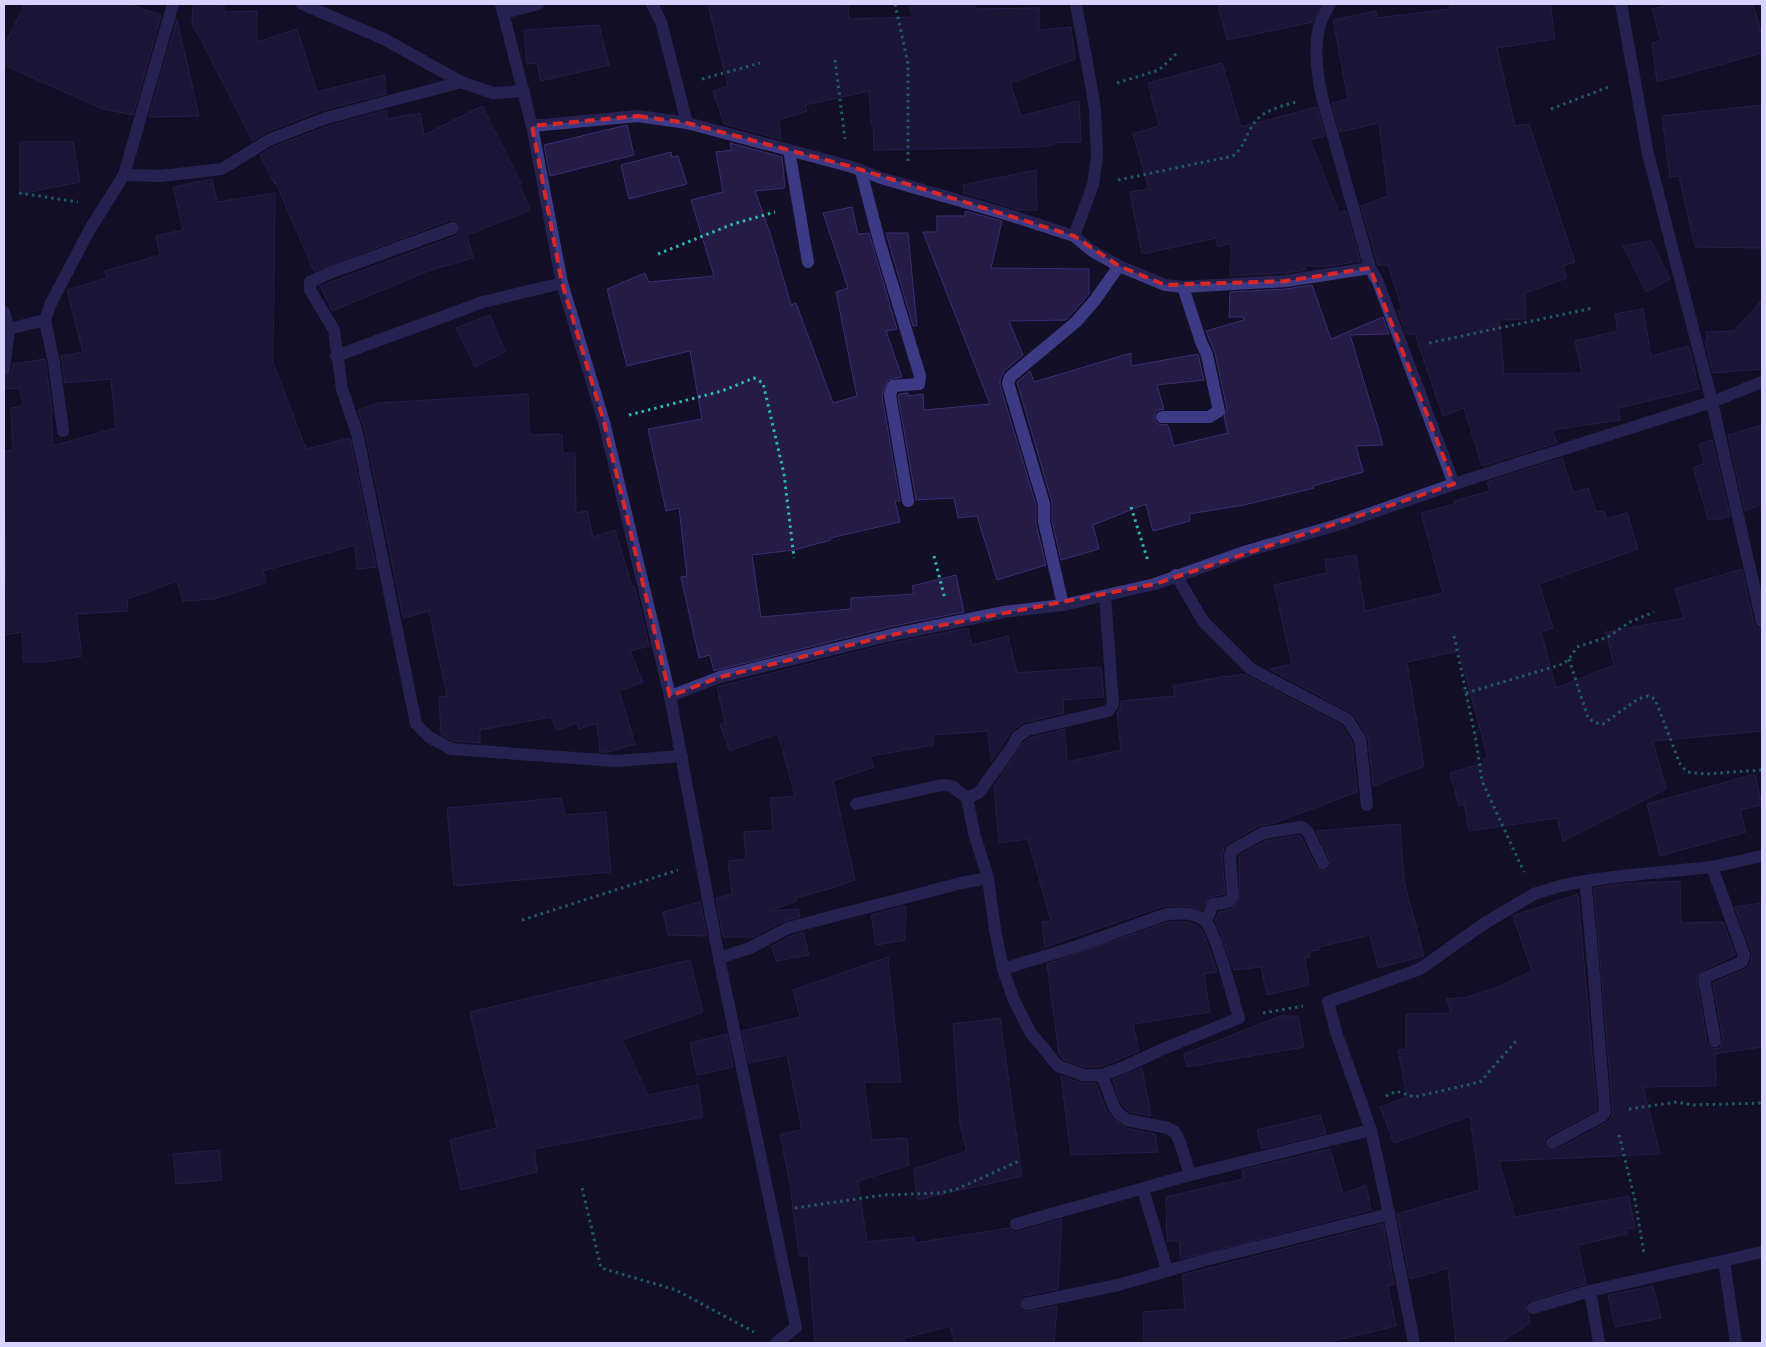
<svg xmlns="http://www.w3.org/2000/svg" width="1766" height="1347" font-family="Figtree,sans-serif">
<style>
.building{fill:#241b47;stroke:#3b2d73}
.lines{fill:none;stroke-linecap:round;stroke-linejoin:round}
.path{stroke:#2fb8b0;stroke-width:3;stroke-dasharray:2.5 4;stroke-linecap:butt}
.minor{stroke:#3d3a85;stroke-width:12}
.marked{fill:none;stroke:#d62828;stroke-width:4;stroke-dasharray:10 6;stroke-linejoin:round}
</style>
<rect width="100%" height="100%" fill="#130f26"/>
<g class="building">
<polygon points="25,4 127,4 161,15 133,115 103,109 4,65 4,46"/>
<polygon points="193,4 224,4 224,12 257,11 257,42 297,29 317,92 385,75 386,94 323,110 266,132 253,141 192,23"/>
<polygon points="708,4 848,4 849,19 913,17 908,4 974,4 976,9 1039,8 1039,30 1071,27 1075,59 1010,83 1021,116 1079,101 1081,142 1054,143 1054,145 1036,147 874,150 873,124 871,124 869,91 805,105 807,111 779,120 781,139 724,124 713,91 728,86"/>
<polygon points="1218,4 1321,4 1313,22 1227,40"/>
<polygon points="1450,4 1550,4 1555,39 1497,48 1515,126 1529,124 1575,262 1563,266 1567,278 1525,293 1526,319 1499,320 1504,374 1582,373 1575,341 1618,331 1615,314 1643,309 1651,356 1689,346 1699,389 1618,408 1620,420 1552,430 1557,443 1482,466 1464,408 1443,416 1415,334 1406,334 1398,311 1402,309 1388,265 1378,265 1361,206 1388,196 1379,123 1340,132 1332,103 1348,99 1333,20 1376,11 1377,18 1450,9"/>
<polygon points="1673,4 1753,4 1762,35 1762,53 1657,82 1652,43 1661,41 1652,9"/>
<polygon points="177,20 199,116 149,117"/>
<polygon points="599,25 609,65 541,81 537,63 527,64 524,30"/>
<polygon points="1222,63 1241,127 1317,107 1325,136 1310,140 1339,213 1346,211 1360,261 1331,266 1305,266 1306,270 1285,273 1230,276 1231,243 1218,247 1216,238 1142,254 1130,192 1149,189 1133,134 1159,126 1148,83"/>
<polygon points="1762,105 1762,248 1695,247 1679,176 1670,177 1662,116"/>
<polygon points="482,106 521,183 519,183 530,210 467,235 473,258 428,271 332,311 320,286 456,236 461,230 460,225 455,220 450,220 314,271 275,181 275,184 260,155 273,147 329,126 387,110 387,119 420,113 424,135"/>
<polygon points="627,125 634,155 550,176 544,145"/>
<polygon points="20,142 73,142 80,182 20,194"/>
<polygon points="730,143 782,157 785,188 755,191 770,233 791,305 796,303 833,403 857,396 836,292 848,288 823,213 852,207 858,234 869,233 897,329 886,331 902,377 888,380 882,396 900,501 895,501 900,522 830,538 831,540 794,550 752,555 761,617 851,609 851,598 914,594 912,586 956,575 964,612 889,627 714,671 710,655 699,658 681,577 687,576 679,508 666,511 648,429 702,419 690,351 627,366 607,289 645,273 649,282 714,276 691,200 723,192 716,152 732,150"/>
<polygon points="671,152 672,157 678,156 687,184 629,199 621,165"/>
<polygon points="1036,170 1037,210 1020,210 964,193 963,185"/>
<polygon points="212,179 217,202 275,193 273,363 306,449 350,438 376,567 357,569 355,545 263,571 267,582 214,599 183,601 177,581 127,599 128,611 76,614 82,656 45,662 23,662 22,632 4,635 4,596 6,596 4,451 13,450 11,408 23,406 20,388 4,389 4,377 11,373 13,364 45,359 51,403 53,446 116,428 111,379 65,383 61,356 83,352 67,290 107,278 105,271 160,255 156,236 183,230 173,187"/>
<polygon points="965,211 1002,221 991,268 1089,269 1089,294 1066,320 1009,321 1023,355 1004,371 1000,380 1000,385 1036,505 1036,524 1046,565 997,580 977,516 958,518 954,498 916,500 898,396 899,394 908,393 908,396 923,394 924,410 990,404 923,232 937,232 937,216 965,216"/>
<polygon points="886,233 908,233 917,326 913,326"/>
<polygon points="1651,241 1670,279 1646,292 1623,246"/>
<polygon points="1312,285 1331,339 1383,317 1389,334 1350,335 1383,445 1356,446 1363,472 1313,486 1314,488 1244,505 1189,514 1190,521 1153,531 1146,504 1093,525 1099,549 1061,560 1052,521 1052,502 1017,382 1030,371 1034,382 1131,353 1131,366 1198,354 1204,380 1157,385 1164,409 1158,410 1155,413 1155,421 1158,424 1168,425 1174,446 1228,433 1224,417 1227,409 1215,353 1206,331 1244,320 1243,317 1229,317 1230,292 1286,289"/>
<polygon points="1762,300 1762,369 1713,373 1705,342 1707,342 1706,332 1734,331"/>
<polygon points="490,315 505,352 475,367 456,328"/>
<polygon points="528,394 530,435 562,434 563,453 575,453 576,513 587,511 593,537 615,530 632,586 634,586 640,607 649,646 630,651 643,682 619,691 635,744 608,752 600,752 597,723 579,729 577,723 557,730 551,717 480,730 480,743 453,741 441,734 439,697 447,696 429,611 403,618 403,617 365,431 358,410 379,403"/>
<polygon points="1762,425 1762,504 1745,511 1728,435"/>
<polygon points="1712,440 1730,516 1720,519 1708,519 1693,467 1704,464 1699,444"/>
<polygon points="1562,458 1573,493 1588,488 1596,512 1604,511 1606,519 1627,513 1638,549 1539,584 1553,628 1541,632 1556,688 1614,665 1606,632 1684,618 1675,589 1742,569 1754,624 1756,628 1762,630 1762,731 1653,741 1666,789 1563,841 1557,818 1469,831 1464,804 1459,806 1450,773 1484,763 1483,759 1488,758 1459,651 1407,662 1424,766 1373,786 1368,738 1354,714 1269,669 1292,664 1274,585 1327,573 1325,560 1356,555 1365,611 1443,593 1421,513 1454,504 1454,501 1490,491 1487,482"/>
<polygon points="968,628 972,645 1008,636 1017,673 1101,667 1104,697 1063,700 1064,713 1022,723 1010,733 991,762 988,731 933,735 934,745 870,756 874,767 833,781 855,880 829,889 795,898 796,901 769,911 798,909 800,917 784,921 753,937 723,937 716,898 732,894 728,861 746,859 744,832 773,830 770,798 795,796 778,733 730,751 720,725 725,723 717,687 893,643"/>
<polygon points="1244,674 1341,725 1352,742 1357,792 1274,823 1259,826 1228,843 1224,847 1222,857 1225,894 1209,897 1202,910 1187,906 1164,906 1045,947 1042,922 1051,921 1028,839 999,843 994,786 1024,742 1030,738 1065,729 1067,762 1121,750 1117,712 1120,708 1121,701 1175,696 1173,686 1226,676 1226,677"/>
<polygon points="1755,774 1762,805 1740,810 1746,832 1660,856 1647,804"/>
<polygon points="561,798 565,815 606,812 611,872 454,886 447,808"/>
<polygon points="1400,824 1404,881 1424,956 1378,968 1370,935 1319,947 1319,950 1310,951 1310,957 1305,958 1309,985 1267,995 1261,967 1234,970 1221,934 1215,921 1219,912 1232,909 1240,899 1239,855 1266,841 1300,835 1316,867 1322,871 1326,870 1330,867 1330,860 1316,831"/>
<polygon points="1680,881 1681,923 1723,922 1735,955 1701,971 1696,976 1707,1042 1713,1049 1720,1048 1723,1040 1713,983 1746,969 1750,965 1752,957 1752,952 1735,907 1762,903 1762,1047 1715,1054 1716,1086 1643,1087 1660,1154 1499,1161 1515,1217 1629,1196 1635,1228 1626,1229 1627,1234 1578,1245 1586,1284 1527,1302 1525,1310 1529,1315 1530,1323 1499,1343 1456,1343 1448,1268 1410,1279 1397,1214 1480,1190 1470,1116 1394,1143 1380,1107 1407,1097 1398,1050 1406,1049 1406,1014 1451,1013 1447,999 1467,997 1496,988 1532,971 1513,916 1578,894 1597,1110 1545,1138 1544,1142 1545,1147 1551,1151 1556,1150 1606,1123 1612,1117 1613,1112 1594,888 1619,884"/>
<polygon points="700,902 707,936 668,935 663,912"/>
<polygon points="906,906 905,940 876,945 871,915"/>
<polygon points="1169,922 1185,922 1196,925 1202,930 1206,940 1217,972 1204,974 1210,1012 1133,1024 1139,1051 1101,1067 1084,1067 1063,1059 1059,1054 1047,964"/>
<polygon points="803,932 809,955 776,961 772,946 791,936"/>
<polygon points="888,957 901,1082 864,1082 872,1140 907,1138 909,1165 858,1181 867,1242 914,1237 915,1243 1009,1228 1014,1232 1018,1232 1062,1219 1058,1289 1024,1296 1018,1302 1020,1309 1024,1312 1057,1306 1054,1343 955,1343 950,1326 904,1338 904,1343 815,1343 808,1256 799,1256 790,1184 780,1134 802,1130 787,1055 749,1063 742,1031 800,1017 793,990"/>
<polygon points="690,960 703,1012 622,1040 648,1095 698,1085 703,1117 534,1149 537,1172 461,1190 450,1140 497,1128 470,1012"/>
<polygon points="1280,1016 1298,1016 1304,1047 1187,1067 1184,1054"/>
<polygon points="1000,1018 1022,1176 917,1200 914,1169 967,1151 960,1125 953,1024"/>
<polygon points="727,1034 733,1067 697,1075 690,1043"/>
<polygon points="1142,1068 1151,1116 1130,1112 1125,1108 1121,1103 1113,1080"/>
<polygon points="1061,1076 1081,1083 1096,1083 1106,1110 1113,1119 1125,1128 1155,1134 1158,1152 1071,1155"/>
<polygon points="1320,1115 1326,1133 1262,1149 1257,1130"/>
<polygon points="1330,1149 1343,1194 1366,1185 1371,1210 1181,1259 1179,1241 1167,1241 1166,1197 1243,1179 1242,1170"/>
<polygon points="219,1150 222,1180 176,1184 173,1154"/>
<polygon points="1383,1224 1394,1284 1388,1286 1396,1326 1333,1341 1284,1341 1283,1343 1144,1343 1143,1312 1185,1309 1182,1275"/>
<polygon points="1653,1286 1661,1318 1615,1327 1608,1295"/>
</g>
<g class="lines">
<g class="path">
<polyline points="895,4 908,64 908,161"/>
<polyline points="835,60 845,139"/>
<polyline points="702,79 760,63"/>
<polyline points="1117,83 1159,70 1179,51"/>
<polyline points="1551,109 1611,86"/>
<path d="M1118,180L1233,156C1244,146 1243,142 1250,130C1259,110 1280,107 1299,101"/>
<polyline points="19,193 78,202"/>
<polyline points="658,254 733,224 775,212"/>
<polyline points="1429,343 1593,308"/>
<polyline points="629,415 722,391 754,378 763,383 784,474 794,558"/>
<polyline points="1131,507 1148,561"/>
<polyline points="934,556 945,599"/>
<polyline points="1454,636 1476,740 1482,781 1524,872"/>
<polyline points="1569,659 1588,718 1595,723 1603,724 1638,699 1648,696 1655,699 1680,764 1687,772 1706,774 1762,770"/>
<polyline points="1466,693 1563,664 1569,659 1577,647 1608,637 1630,622 1654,612"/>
<polyline points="522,920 678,870"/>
<polyline points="1263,1013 1303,1006"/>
<polyline points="1386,1096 1396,1091 1414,1097 1480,1082 1516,1041"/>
<polyline points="1629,1109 1677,1102 1692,1105 1762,1103"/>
<polyline points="1619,1135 1635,1200 1644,1253"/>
<polyline points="582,1188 601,1268 676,1290 754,1332"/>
<polyline points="795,1208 884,1195 940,1193 957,1189 1021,1160"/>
</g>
<g class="minor">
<polyline points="302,4 384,39 461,82 493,93 524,91"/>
<polyline points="501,4 532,126 562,283 604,422 670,696 719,958 796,1327 776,1343"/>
<polyline points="652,4 661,22 687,123"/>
<path d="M1330,4C1327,9 1323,15 1321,22C1313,44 1317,70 1321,93L1370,268L1378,282L1454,484"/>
<polyline points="1621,4 1648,154 1712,402 1762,622"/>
<polyline points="503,13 538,4"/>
<polyline points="532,126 638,116 687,123 849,166 881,178 1009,215 1074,236 1092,251 1119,266 1165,285 1183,287 1286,281 1370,268"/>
<polyline points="789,150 808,262"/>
<polyline points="861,171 880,244 920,376 919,384 893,386 890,395 908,501"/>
<polyline points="124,175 160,176 222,169 269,140 326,118 461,82"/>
<polyline points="453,228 329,273 310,282 310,290 334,330 342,389 357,433 416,724 429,737 451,749 616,761 682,756"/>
<polyline points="1074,236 1093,185 1097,157 1095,110 1092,90 1076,4"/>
<polyline points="4,312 9,329"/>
<polyline points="45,320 54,363 63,431"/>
<polyline points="336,356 483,302 562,283"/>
<polyline points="4,369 9,329 45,320 51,303 90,229 124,175 173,4"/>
<polyline points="1162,417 1209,417 1219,411 1207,355 1201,342 1183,287"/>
<polyline points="1176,575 1203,621 1251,669 1347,719 1360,739 1367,805"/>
<polyline points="1063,605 1044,522 1044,504 1008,383 1010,377 1076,322 1095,300 1119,266"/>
<polyline points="670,696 720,677 891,635 1004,612 1063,605 1155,584 1244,552 1337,525 1454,484 1712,402 1762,382"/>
<polyline points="856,804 942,785 952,786 967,798"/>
<polyline points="1712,867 1744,955 1742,962 1704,978 1715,1041"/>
<polyline points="988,878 974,833 967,798 978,793 981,790 1014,744 1017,737 1027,730 1108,711 1113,704 1105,596"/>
<path d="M1206,921L1213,904C1221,903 1230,904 1233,896L1230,857L1232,850L1263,833L1301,827L1305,829L1308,832L1323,863"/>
<path d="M719,958L750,948L788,928L961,883L988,878L995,930L1003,969L1013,998L1030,1032L1058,1066L1083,1075H1102L1122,1068L1163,1049L1239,1018C1233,1000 1216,929 1204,920C1193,912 1180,913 1167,914L1078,946L1003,969"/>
<polyline points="1102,1075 1114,1107 1119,1114 1127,1120 1168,1128 1175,1132 1180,1142 1190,1175"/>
<path d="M1552,1143L1602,1116L1605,1112C1598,1035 1594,958 1585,881"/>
<polyline points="1143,1189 1167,1270"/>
<polyline points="1016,1224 1190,1175 1371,1130"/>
<polyline points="1724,1261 1736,1343"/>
<polyline points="1590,1291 1599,1343"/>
<polyline points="1026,1304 1118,1285 1205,1260 1389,1214"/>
<polyline points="1533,1308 1590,1291 1762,1252"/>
<polyline points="1414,1343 1389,1214 1371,1130 1337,1035 1328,1002 1420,969 1485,923 1534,894 1560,886 1585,881 1621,876 1712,867 1762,856"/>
</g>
</g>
<path d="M0 0H1766V1347H0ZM638,116L687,123L849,166L1074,236L1119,266L1165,285L1286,281L1370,268L1454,484L1155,584L891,635L720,677L670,696L604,422L562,283L532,126Z" fill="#130f26" fill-opacity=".55" fill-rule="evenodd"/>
<path class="marked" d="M638,116L687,123L849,166L1074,236L1119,266L1165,285L1286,281L1370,268L1454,484L1155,584L891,635L720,677L670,696L604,422L562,283L532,126Z"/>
<rect width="1766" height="1347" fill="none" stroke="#d9d4ff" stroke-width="10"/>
</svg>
